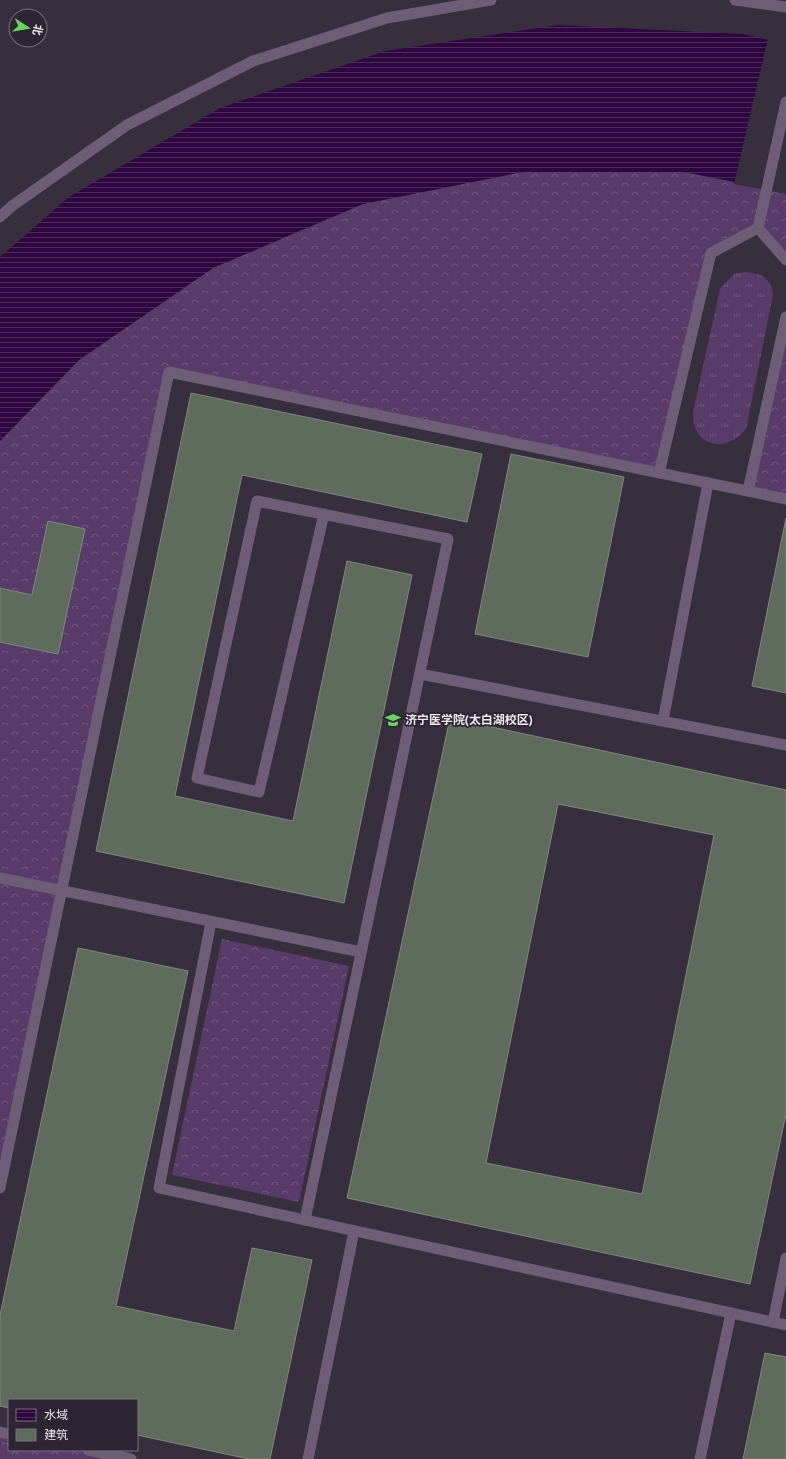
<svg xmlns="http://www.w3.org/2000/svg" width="786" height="1459" font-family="'Varela Round','Noto Sans SC',sans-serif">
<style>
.grass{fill:url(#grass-tufts)}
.forest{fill:url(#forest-crowns)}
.water{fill:url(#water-rules)}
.pier{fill:#372f3d}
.building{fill:#5f6b5d;stroke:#7d8a7c;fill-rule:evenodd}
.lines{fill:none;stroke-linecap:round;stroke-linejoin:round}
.service{stroke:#6d5d77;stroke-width:11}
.labels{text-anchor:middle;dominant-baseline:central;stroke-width:3.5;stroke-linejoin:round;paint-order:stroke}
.poi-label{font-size:12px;font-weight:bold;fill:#ece7f0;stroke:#2d2532;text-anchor:start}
</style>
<defs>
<pattern id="grass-tufts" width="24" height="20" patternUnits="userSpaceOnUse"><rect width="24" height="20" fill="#593b69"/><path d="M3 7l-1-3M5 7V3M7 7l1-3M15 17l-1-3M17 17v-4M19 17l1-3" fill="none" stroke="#71577f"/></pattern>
<pattern id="forest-crowns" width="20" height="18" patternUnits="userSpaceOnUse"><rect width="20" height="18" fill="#593b69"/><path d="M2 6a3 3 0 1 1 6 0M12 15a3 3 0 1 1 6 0" fill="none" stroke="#71577f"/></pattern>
<pattern id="water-rules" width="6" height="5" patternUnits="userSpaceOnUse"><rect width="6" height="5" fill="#2e0740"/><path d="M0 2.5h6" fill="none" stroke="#4c2b5c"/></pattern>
</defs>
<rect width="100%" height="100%" fill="#372f3d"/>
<path class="grass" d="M744,272C762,274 770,276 773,295L746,429C726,454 691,447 693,412L720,289L734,274Z"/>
<g class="forest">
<polygon points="522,172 684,172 786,192 786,260 758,228 711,253 659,473 169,372 0,1188 0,441 79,360 213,268 363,204"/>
<polygon points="786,317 786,499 748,491"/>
<polygon points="222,939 349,966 299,1202 172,1175"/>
<polygon points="0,1432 9,1434 9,1450 88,1450 131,1459 0,1459"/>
</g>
<polygon class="water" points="558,25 743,34 786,44 786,192 684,172 522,172 363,204 213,268 79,360 0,441 0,257 69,197 220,108 385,51"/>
<polygon class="pier" points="768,38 786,42 786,194 734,184"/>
<g class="building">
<polygon points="191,393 482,454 467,522 242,475 175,796 293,821 347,561 412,575 344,903 96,851"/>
<polygon points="511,454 624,477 588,657 475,634"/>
<polygon points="786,518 786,693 752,686"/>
<polygon points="48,521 85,529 58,654 0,642 0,588 32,595"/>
<path d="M450,718L786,790V1114L750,1284L347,1198ZM558,804L714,835L642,1194L486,1163Z"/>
<polygon points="78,948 188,971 116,1306 234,1331 252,1248 312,1260 270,1459 249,1459 137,1435 137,1400 9,1400 9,1408 0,1406 0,1315"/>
<polygon points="765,1353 786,1357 786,1459 743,1459"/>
</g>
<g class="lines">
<g class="service">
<polyline points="735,0 786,7"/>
<polyline points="0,217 12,206 127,125 253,61 387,18 491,0"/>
<polyline points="758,228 786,260"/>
<polyline points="659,473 711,253 758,228 786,102"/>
<polyline points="748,491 786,317"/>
<polyline points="420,674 786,745"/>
<polyline points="663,721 708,483"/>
<polyline points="0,878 361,952"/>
<polyline points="211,922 159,1188 786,1325"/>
<polyline points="0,1188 169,372 786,499"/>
<polyline points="305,1220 448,539 257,501 197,778 259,792 324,514"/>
<polyline points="773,1322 786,1258"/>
<polyline points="0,1432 9,1434"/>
<polyline points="88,1450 131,1459"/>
<polyline points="308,1459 354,1231"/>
<polyline points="700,1459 731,1313"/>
</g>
</g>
<defs>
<symbol id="university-bare" viewBox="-9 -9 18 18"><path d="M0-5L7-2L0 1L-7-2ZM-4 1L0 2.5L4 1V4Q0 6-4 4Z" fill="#6ad363" stroke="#2d2532" stroke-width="2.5" paint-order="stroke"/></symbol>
</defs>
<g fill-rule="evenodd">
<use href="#university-bare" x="382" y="709" width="22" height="22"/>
</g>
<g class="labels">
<g class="poi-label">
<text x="405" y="720">济宁医学院(太白湖校区)</text>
</g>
</g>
<rect x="8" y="1399" width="130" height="52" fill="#2d2532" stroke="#79737e"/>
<rect x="16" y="1409" width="20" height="12" fill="url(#water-rules)" stroke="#79737e"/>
<text x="44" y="1419" font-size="12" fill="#ece7f0">水域</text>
<rect x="16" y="1429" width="20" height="12" fill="#5f6b5d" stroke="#79737e"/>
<text x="44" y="1439" font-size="12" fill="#ece7f0">建筑</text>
<g transform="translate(28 28) rotate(102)"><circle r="19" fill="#2d2532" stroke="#79737e"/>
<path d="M0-3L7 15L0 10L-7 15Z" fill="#6ad363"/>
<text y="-6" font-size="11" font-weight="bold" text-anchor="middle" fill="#ece7f0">北</text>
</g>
</svg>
